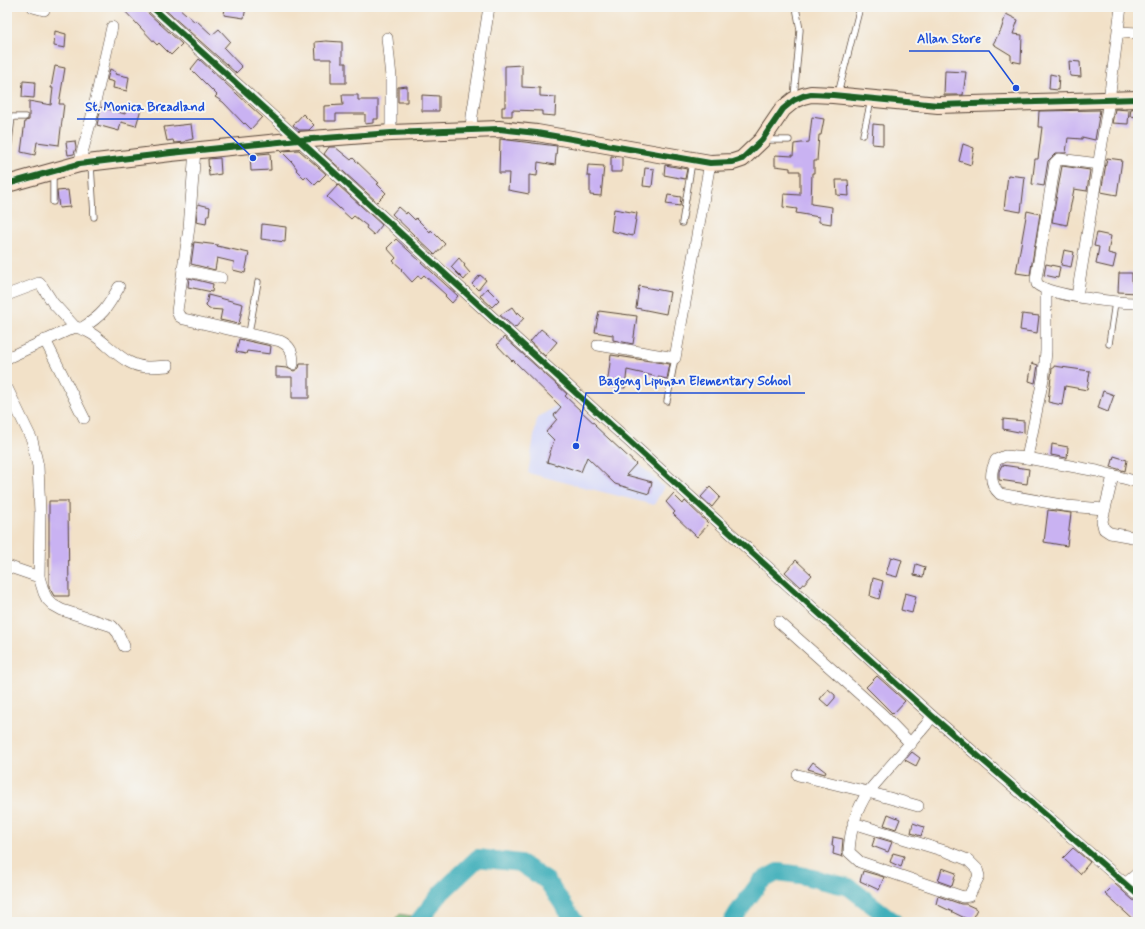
<svg xmlns="http://www.w3.org/2000/svg" width="1145" height="929" font-family="Mynerve,sans-serif">
<style>
.built{fill:#d5d8f9}
.forest{fill:url(#forest-firs);stroke:#58704c}
.lines{fill:none;stroke-linecap:round;stroke-linejoin:round}
.river{stroke:#3fafba;stroke-width:18}
.building{fill:#c9b2f2}
.lane-casing{stroke:#564538;stroke-width:7}
.street-casing{stroke:#564538;stroke-width:12}
.secondary-casing{stroke:#564538;stroke-width:18}
.lane{stroke:#fff;stroke-width:5.5}
.street{stroke:#fff;stroke-width:11}
.secondary{stroke:#fbe5cf;stroke-width:16}
.cycleway-casing{stroke:#f6f6f2;stroke-width:8}
.cycleway{stroke:#1b5e20;stroke-width:6}
.leader{fill:none;stroke:#1d4ed8;stroke-width:1.5}
.callout-dot{fill:#1d4ed8;stroke:#f6f6f2;stroke-width:1.5}
.callout-label{font-size:13px;text-anchor:middle;font-weight:bold;fill:#1d4ed8;stroke:#f6f6f2;stroke-width:4;stroke-linejoin:round;paint-order:stroke}
</style>
<defs>
<pattern id="forest-firs" width="22" height="20" patternUnits="userSpaceOnUse"><rect width="22" height="20" fill="#74b77a"/><path d="M5 1l3.5 6h-7zM16 11l3.5 6h-7z" fill="#609563"/></pattern>
</defs>
<rect width="100%" height="100%" fill="#f6f6f2"/>
<filter id="ink" filterUnits="userSpaceOnUse"><feTurbulence type="fractalNoise" baseFrequency=".025" numOctaves="2"/><feDisplacementMap in="SourceGraphic" scale="8" xChannelSelector="R" yChannelSelector="G"/><feConvolveMatrix kernelMatrix="1 2 1 2 8 2 1 2 1" color-interpolation-filters="sRGB"/></filter>
<filter id="wash" filterUnits="userSpaceOnUse"><feTurbulence type="fractalNoise" baseFrequency=".012" numOctaves="4" result="noise"/><feDisplacementMap in="SourceGraphic" scale="16" xChannelSelector="R" yChannelSelector="G"/><feGaussianBlur stdDeviation="0.9" result="paint"/><feColorMatrix in="noise" values="0 0 0 0 0 0 0 0 0 0 0 0 0 0 0 0 0 1.4 0 .05"/><feComposite in="paint" operator="in"/></filter>
<g filter="url(#wash)">
<rect width="100%" height="100%" fill="#f2e1c8"/>
<polygon class="built" points="568,398 664,487 654,505 528,473 537,418"/>
<polygon class="forest" points="399,914 448,922 393,922"/>
<g class="lines">
<g class="river">
<polyline points="418,922 442,892 478,858 520,863 547,881 575,922"/>
<polyline points="732,922 738,912 761,881 778,872 800,875 849,887 894,922"/>
</g>
</g>
<g id="blocks">
<g class="building">
<polygon points="121,7 145,7 147,12 182,44 171,55 159,43 157,45"/>
<polygon points="162,7 178,7 195,22 196,20 212,35 219,29 230,41 224,48 242,67 236,73"/>
<polygon points="225,7 246,7 244,18 224,15"/>
<polygon points="1006,14 1018,20 1013,34 1022,35 1021,63 1011,61 1011,55 993,44 1001,30"/>
<polygon points="55,31 66,34 65,48 54,46"/>
<polygon points="326,41 342,42 342,63 346,63 346,83 331,83 331,59 316,59 315,42"/>
<polygon points="199,59 262,117 251,129 245,123 244,124 223,102 215,97 217,95 191,69"/>
<polygon points="1069,61 1080,62 1081,77 1070,76"/>
<polygon points="522,65 522,87 540,88 540,96 556,97 555,116 542,115 542,111 512,110 512,116 502,116 502,107 505,107 505,66"/>
<polygon points="55,66 65,68 59,104 64,104 59,145 37,142 35,155 21,152 25,121 29,120 29,101 51,105 53,88 51,88"/>
<polygon points="110,69 116,72 115,74 129,77 127,91 113,88 114,82 107,80"/>
<polygon points="945,71 966,72 963,95 944,95"/>
<polygon points="1050,74 1059,76 1058,90 1049,89"/>
<polygon points="23,81 35,82 34,98 22,97"/>
<polygon points="407,86 407,102 398,102 398,87"/>
<polygon points="342,95 358,95 358,100 378,100 378,119 373,119 373,123 365,124 365,114 336,114 336,121 324,121 324,106 343,105"/>
<polygon points="422,95 439,96 439,111 422,111"/>
<polygon points="127,106 141,109 136,126 121,122 119,131 97,125 101,107 125,114"/>
<polygon points="1138,108 1138,117 1130,116 1131,109"/>
<polygon points="1115,109 1129,110 1128,124 1112,123"/>
<polygon points="1100,110 1095,140 1082,137 1082,139 1068,138 1066,153 1056,153 1048,161 1044,186 1032,184 1035,159 1038,159 1042,127 1038,127 1039,111"/>
<polygon points="303,114 314,125 309,130 299,130 293,125"/>
<polygon points="812,117 824,119 821,135 819,135 817,161 814,161 814,173 812,173 811,204 832,207 831,224 819,222 819,217 796,213 797,209 783,207 784,194 800,195 800,171 790,171 790,168 775,166 775,155 793,156 794,144 809,142"/>
<polygon points="191,124 193,139 185,141 185,142 174,143 173,140 167,141 164,127"/>
<polygon points="873,124 883,125 883,145 872,144"/>
<polygon points="500,139 557,146 555,165 538,162 537,176 529,175 529,194 508,190 509,173 499,173"/>
<polygon points="75,141 76,148 74,154 68,155 66,142"/>
<polygon points="963,144 974,148 971,165 959,161"/>
<polygon points="329,147 335,147 351,160 353,158 379,183 377,184 386,193 377,202 324,154"/>
<polygon points="299,150 326,174 315,185 306,176 304,178 296,170 297,169 292,162 281,151"/>
<polygon points="270,153 271,170 251,171 250,155"/>
<polygon points="611,156 622,157 622,172 611,172"/>
<polygon points="220,158 221,174 209,176 208,159"/>
<polygon points="1107,158 1122,160 1117,195 1101,192"/>
<polygon points="588,165 604,166 601,196 590,195 590,176 587,176"/>
<polygon points="665,165 687,169 685,179 664,175"/>
<polygon points="1062,166 1090,170 1087,191 1074,189 1067,225 1052,222"/>
<polygon points="645,168 654,169 652,187 643,186"/>
<polygon points="1008,175 1025,177 1021,212 1004,209"/>
<polygon points="836,180 848,180 849,196 837,195"/>
<polygon points="338,185 382,225 374,235 366,228 367,226 354,216 351,219 327,197"/>
<polygon points="68,190 70,207 59,208 57,191"/>
<polygon points="668,195 681,197 680,206 666,204"/>
<polygon points="198,204 210,207 209,215 207,215 206,224 196,222"/>
<polygon points="398,207 406,214 407,212 415,220 416,218 430,232 431,230 445,244 435,255 392,214"/>
<polygon points="614,209 637,213 633,236 611,231"/>
<polygon points="1027,211 1040,214 1030,275 1016,273"/>
<polygon points="262,224 286,227 285,242 261,239"/>
<polygon points="1097,233 1111,236 1108,253 1116,255 1113,268 1096,264 1099,247 1094,246"/>
<polygon points="396,239 458,296 452,303 445,296 446,295 424,275 421,278 418,276 412,282 401,270 402,269 393,261 396,258 387,248"/>
<polygon points="194,242 218,245 217,246 249,253 245,273 233,270 234,262 217,258 215,270 191,264"/>
<polygon points="1064,250 1074,252 1071,267 1061,265"/>
<polygon points="459,258 465,265 464,266 470,273 464,280 451,267"/>
<polygon points="1046,264 1060,267 1058,278 1044,275"/>
<polygon points="1119,273 1132,273 1132,283 1138,283 1138,293 1118,292"/>
<polygon points="480,275 486,280 478,290 472,284"/>
<polygon points="189,278 213,284 212,292 188,287"/>
<polygon points="639,286 670,292 666,314 636,308"/>
<polygon points="487,288 499,300 492,307 480,296"/>
<polygon points="208,295 243,304 239,324 220,320 222,310 209,309 206,306"/>
<polygon points="512,307 517,314 518,312 524,318 515,328 500,315"/>
<polygon points="599,311 637,316 633,344 613,340 613,335 595,332"/>
<polygon points="1022,314 1039,316 1037,333 1020,330"/>
<polygon points="541,329 557,342 545,356 530,342"/>
<polygon points="504,337 567,394 565,396 596,425 595,426 636,464 626,475 652,482 649,494 615,484 587,457 581,472 557,464 557,465 547,462 554,440 546,432 557,419 554,415 561,407 513,360 512,361 497,345"/>
<polygon points="239,339 271,346 270,354 247,351 246,354 236,352"/>
<polygon points="611,355 670,364 667,379 627,370 625,388 607,386"/>
<polygon points="1032,363 1038,365 1035,383 1029,381"/>
<polygon points="300,364 309,364 309,398 292,398 292,377 276,377 276,367 287,368 294,371 299,368"/>
<polygon points="1054,366 1090,371 1087,390 1065,386 1062,405 1048,402 1052,368 1054,368"/>
<polygon points="1103,391 1114,395 1108,412 1098,408"/>
<polygon points="1003,419 1024,421 1024,433 1003,429"/>
<polygon points="1052,444 1068,447 1067,458 1051,455"/>
<polygon points="1114,456 1127,460 1125,471 1111,467"/>
<polygon points="1002,465 1029,469 1027,484 999,480 999,471"/>
<polygon points="710,487 720,497 712,507 701,497"/>
<polygon points="673,494 683,504 685,501 709,524 697,537 673,514 675,512 666,502"/>
<polygon points="49,501 68,501 69,596 54,596 49,587"/>
<polygon points="1048,510 1071,513 1067,546 1044,542"/>
<polygon points="891,557 902,560 897,577 886,574"/>
<polygon points="796,560 812,575 801,587 785,572"/>
<polygon points="916,564 925,567 923,577 914,575"/>
<polygon points="873,578 883,581 879,599 870,596"/>
<polygon points="905,593 916,596 912,613 901,610"/>
<polygon points="877,676 905,701 893,714 866,687"/>
<polygon points="828,689 835,695 835,698 828,706 820,699"/>
<polygon points="912,752 920,758 916,766 905,760"/>
<polygon points="813,762 826,772 825,774 808,769"/>
<polygon points="888,814 900,819 896,829 884,825"/>
<polygon points="913,823 924,827 921,836 911,833"/>
<polygon points="833,837 843,839 842,851 843,857 833,854 834,846 832,846"/>
<polygon points="875,837 892,842 888,852 872,846"/>
<polygon points="1073,848 1090,862 1080,874 1063,858"/>
<polygon points="893,853 904,856 901,867 890,862"/>
<polygon points="942,868 956,873 952,886 938,881"/>
<polygon points="863,871 884,877 879,890 860,881"/>
<polygon points="1115,884 1133,900 1138,902 1138,922 1136,922 1105,894"/>
<polygon points="938,896 961,904 966,904 977,909 971,921 936,904"/>
</g>
</g>
</g>
<g filter="url(#ink)">
<use href="#blocks" fill-opacity="0" stroke="#564538" stroke-width="1"/>
<g class="lines">
<defs>
<g id="lane">
<polyline points="838,94 860,7"/>
<polyline points="794,98 800,30 796,7"/>
<polyline points="863,135 871,101"/>
<polyline points="765,140 789,140"/>
<polyline points="7,159 12,117 25,117"/>
<polyline points="91,164 94,217"/>
<polyline points="53,202 53,172"/>
<polyline points="682,223 692,162"/>
<polyline points="249,333 258,282"/>
<polyline points="1109,344 1115,302"/>
<polyline points="667,401 675,358"/>
</g>
<g id="street">
<polyline points="33,7 44,10 45,7"/>
<polyline points="152,7 299,140 491,316 932,716 1138,895"/>
<polyline points="1119,32 1138,33"/>
<polyline points="387,38 391,77 391,133"/>
<polyline points="471,130 472,116 489,7"/>
<path d="M195,150L189,228L177,311L179,316L184,319L280,341C291,346 293,353 293,364"/>
<polyline points="79,164 91,120 112,27"/>
<path d="M1099,164L1059,159L1055,163L1036,279L1037,284C1050,296 1119,303 1138,303"/>
<polyline points="183,270 221,278"/>
<polyline points="7,295 39,283 42,286 53,303 75,327"/>
<polyline points="1077,296 1109,100 1121,7"/>
<path d="M82,328C103,315 107,308 119,287"/>
<polyline points="45,340 84,418"/>
<polyline points="598,345 675,358 710,163"/>
<path d="M7,358L75,327C97,331 110,352 129,362C141,369 155,367 168,366"/>
<polyline points="7,388 32,440 38,466 40,513 39,577 44,593 47,599 53,605 62,610 112,626 118,633 124,646"/>
<polyline points="1027,458 1044,374 1046,351 1046,290"/>
<polyline points="1113,476 1102,521 1104,529 1110,533 1138,538"/>
<path d="M1104,509L1067,506L1000,494C989,484 990,472 996,460L1005,456L1027,458L1097,471L1138,482"/>
<polyline points="7,566 39,577"/>
<polyline points="779,622 882,714 911,744"/>
<polyline points="798,775 868,792 918,806"/>
<path d="M853,823L948,852L968,860L977,869L979,876L969,896L963,897L860,862L849,852C850,831 856,810 868,792L926,725L932,716"/>
<polyline points="1125,884 1138,873"/>
</g>
<polyline id="secondary" points="7,184 79,164 171,153 299,140 391,133 471,130 499,129 537,133 710,163 733,162 742,159 762,140 783,109 794,100 803,96 811,94 833,95 938,105 1138,99"/>
</defs>
<use href="#lane" class="lane-casing"/>
<use href="#street" class="street-casing"/>
<use href="#secondary" class="secondary-casing"/>
<use href="#lane" class="lane"/>
<use href="#street" class="street"/>
<use href="#secondary" class="secondary"/>
<defs>
<g id="cycleway">
<polyline points="152,7 299,140 491,316 932,716 1138,895"/>
<polyline points="7,184 79,164 171,153 299,140 391,133 471,130 499,129 537,133 710,163 733,162 742,159 762,140 783,109 794,100 803,96 811,94 833,95 938,105 1138,99"/>
</g>
</defs>
<use href="#cycleway" class="cycleway-casing"/>
<use href="#cycleway" class="cycleway"/>
</g>
</g>
<path class="leader" d="M1016 88L989 51H909M253 158L213 119H77M576 446L586 393H805"/>
<g class="callout-dot">
<circle cx="1016" cy="88" r="4"/>
<circle cx="253" cy="158" r="4"/>
<circle cx="576" cy="446" r="4"/>
</g>
<g class="callout-label">
<text x="949" y="43">Allan Store</text>
<text x="145" y="111">St. Monica Breadland</text>
<text x="695" y="385">Bagong Lipunan Elementary School</text>
</g>
<rect width="1145" height="929" fill="none" stroke="#f6f6f2" stroke-width="24"/>
</svg>
